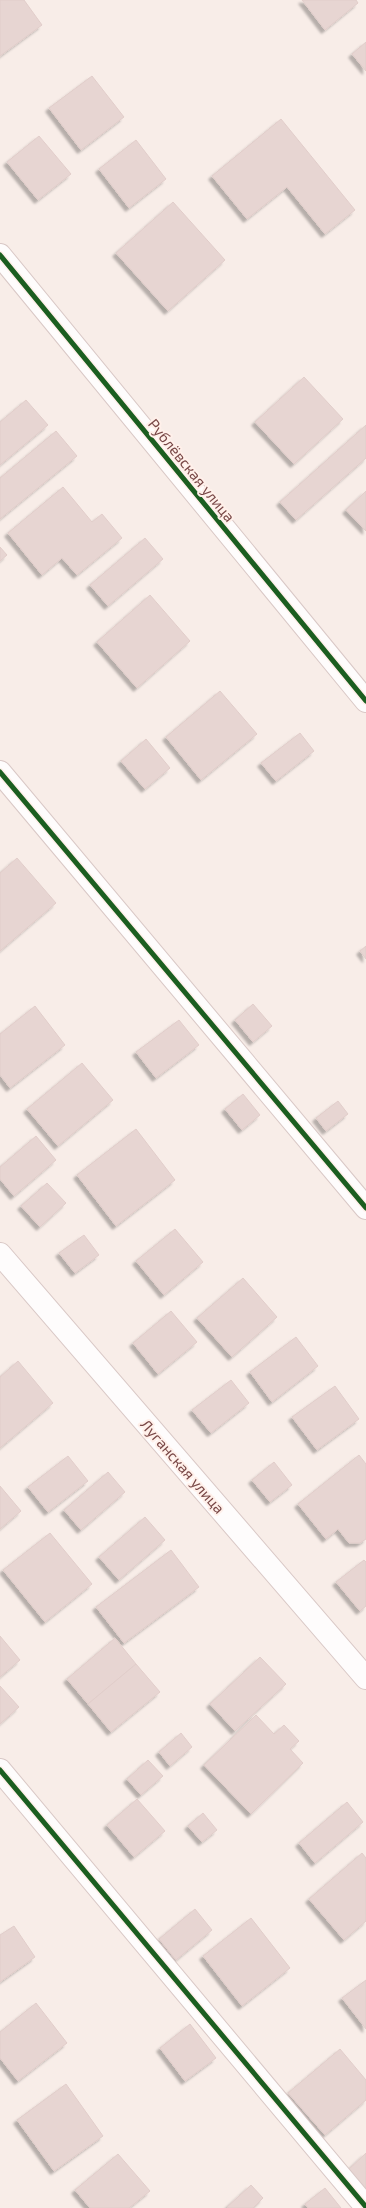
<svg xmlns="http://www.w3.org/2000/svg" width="366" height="2208" font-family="'Exo 2',sans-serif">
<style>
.building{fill:#e7d5d2;stroke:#e1cdca;filter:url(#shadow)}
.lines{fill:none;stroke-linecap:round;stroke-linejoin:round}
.minor-casing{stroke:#d9c8c6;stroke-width:24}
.minor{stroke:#fefcfc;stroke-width:22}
.cycleway-casing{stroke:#fff0ea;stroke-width:8}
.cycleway{stroke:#1b5e20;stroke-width:5}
.labels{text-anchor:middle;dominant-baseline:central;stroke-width:4;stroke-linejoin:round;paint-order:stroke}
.street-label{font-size:15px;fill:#784746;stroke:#fff0ea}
</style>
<defs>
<filter id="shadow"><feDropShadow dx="-3.5" dy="3.5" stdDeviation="1" flood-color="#0004"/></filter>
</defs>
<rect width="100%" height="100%" fill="#f8ede8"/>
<g class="building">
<polygon points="0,0 24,0 42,25 0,56"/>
<polygon points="302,0 356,0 358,3 325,30"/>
<polygon points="366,42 366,71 352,54"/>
<polygon points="92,76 124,117 81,150 49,108"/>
<polygon points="281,119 355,210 325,234 287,187 247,219 212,176"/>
<polygon points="39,136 71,174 38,200 7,162"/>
<polygon points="136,140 166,179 129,208 99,169"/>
<polygon points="173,202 225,260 168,311 116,253"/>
<polygon points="304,377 343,419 294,464 255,422"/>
<polygon points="26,400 48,425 0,465 0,422"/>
<polygon points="366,425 366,458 296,520 280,502"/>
<polygon points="56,431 77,456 0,519 0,478"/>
<polygon points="63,487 92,522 102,514 122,538 77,575 62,558 42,575 8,533"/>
<polygon points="366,491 366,531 346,510"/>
<polygon points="145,538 163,559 108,606 90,585"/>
<polygon points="0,547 7,555 0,561"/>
<polygon points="150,595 190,641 137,688 97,642"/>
<polygon points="220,691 257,734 201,780 166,737"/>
<polygon points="300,733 314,751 276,781 261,763"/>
<polygon points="146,739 170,768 145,789 121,761"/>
<polygon points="17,858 56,903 0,951 0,873"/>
<polygon points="366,946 366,959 360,951"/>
<polygon points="253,1004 272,1026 253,1042 235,1020"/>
<polygon points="35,1006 65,1045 10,1088 0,1075 0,1034"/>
<polygon points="179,1020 199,1045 156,1078 136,1052"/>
<polygon points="82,1063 113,1100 58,1146 27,1109"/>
<polygon points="243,1094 260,1115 242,1130 225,1109"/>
<polygon points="338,1101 348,1114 326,1131 316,1118"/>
<polygon points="136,1129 175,1180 116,1226 77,1175"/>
<polygon points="36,1136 56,1160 14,1196 0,1179 0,1167"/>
<polygon points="47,1183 66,1203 40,1227 21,1206"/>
<polygon points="175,1229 203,1262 164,1295 136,1261"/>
<polygon points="84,1235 99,1255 75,1273 59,1253"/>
<polygon points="243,1278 277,1317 232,1357 197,1318"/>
<polygon points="171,1311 197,1342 158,1374 133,1343"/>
<polygon points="296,1337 318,1366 272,1402 250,1372"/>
<polygon points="18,1361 53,1403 0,1448 0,1377"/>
<polygon points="231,1380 249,1403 211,1433 192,1410"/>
<polygon points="335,1386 359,1419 317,1450 292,1417"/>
<polygon points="359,1455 366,1464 366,1539 360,1543 349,1543 338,1529 326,1539 298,1504"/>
<polygon points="68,1456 88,1481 48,1512 28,1487"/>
<polygon points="274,1462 292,1485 270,1502 252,1480"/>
<polygon points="108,1472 125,1492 81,1530 64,1510"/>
<polygon points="0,1486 21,1511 0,1529"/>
<polygon points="145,1517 165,1540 119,1580 99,1557"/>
<polygon points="50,1533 92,1584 45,1622 3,1570"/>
<polygon points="171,1550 199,1587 124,1643 96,1607"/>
<polygon points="364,1560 366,1562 366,1606 360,1611 336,1582"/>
<polygon points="0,1636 20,1660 0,1677"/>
<polygon points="115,1638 136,1664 88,1704 67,1679"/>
<polygon points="260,1657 286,1684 235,1731 210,1704"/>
<polygon points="136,1664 160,1692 111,1732 88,1704"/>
<polygon points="0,1686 19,1707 0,1724"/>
<polygon points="256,1715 274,1734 284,1725 299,1741 290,1749 303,1763 251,1814 204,1765"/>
<polygon points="181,1733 192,1747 170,1766 159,1752"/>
<polygon points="148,1760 163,1776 141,1795 127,1779"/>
<polygon points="137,1799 165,1831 134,1857 107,1825"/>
<polygon points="347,1802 363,1822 315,1863 299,1843"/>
<polygon points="203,1813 217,1830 202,1842 188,1826"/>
<polygon points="362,1853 366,1858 366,1921 344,1940 309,1899"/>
<polygon points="195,1909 212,1930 176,1960 159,1939"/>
<polygon points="251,1918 290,1968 242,2006 203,1956"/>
<polygon points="14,1926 35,1957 0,1982 0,1935"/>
<polygon points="366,1980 366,2029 342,1998"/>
<polygon points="36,2003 67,2043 18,2081 0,2058 0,2032"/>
<polygon points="190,2024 216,2058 185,2081 160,2048"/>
<polygon points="340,2049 366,2080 366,2100 325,2135 288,2093"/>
<polygon points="66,2084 103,2136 54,2171 17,2120"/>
<polygon points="366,2153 366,2190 348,2170"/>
<polygon points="118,2154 150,2191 129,2208 90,2208 75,2190"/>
<polygon points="251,2185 263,2198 253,2208 229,2208 227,2207"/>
<polygon points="325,2188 341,2208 308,2208 305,2204"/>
</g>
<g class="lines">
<defs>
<g id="minor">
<polyline points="0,255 366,701"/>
<polyline points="0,772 366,1208"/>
<polyline points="0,1254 366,1678"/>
<polyline points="0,1770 366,2207"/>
</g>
</defs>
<use href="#minor" class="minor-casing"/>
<use href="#minor" class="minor"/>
<defs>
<g id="cycleway">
<polyline points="0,255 366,701"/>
<polyline points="0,772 366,1208"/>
<polyline points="0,1770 366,2207"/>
</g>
</defs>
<use href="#cycleway" class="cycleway-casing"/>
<use href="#cycleway" class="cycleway"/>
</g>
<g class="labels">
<g class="street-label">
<text transform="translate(192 470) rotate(51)">Рублёвская улица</text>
<text transform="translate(183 1466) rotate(49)">Луганская улица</text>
</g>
</g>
</svg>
